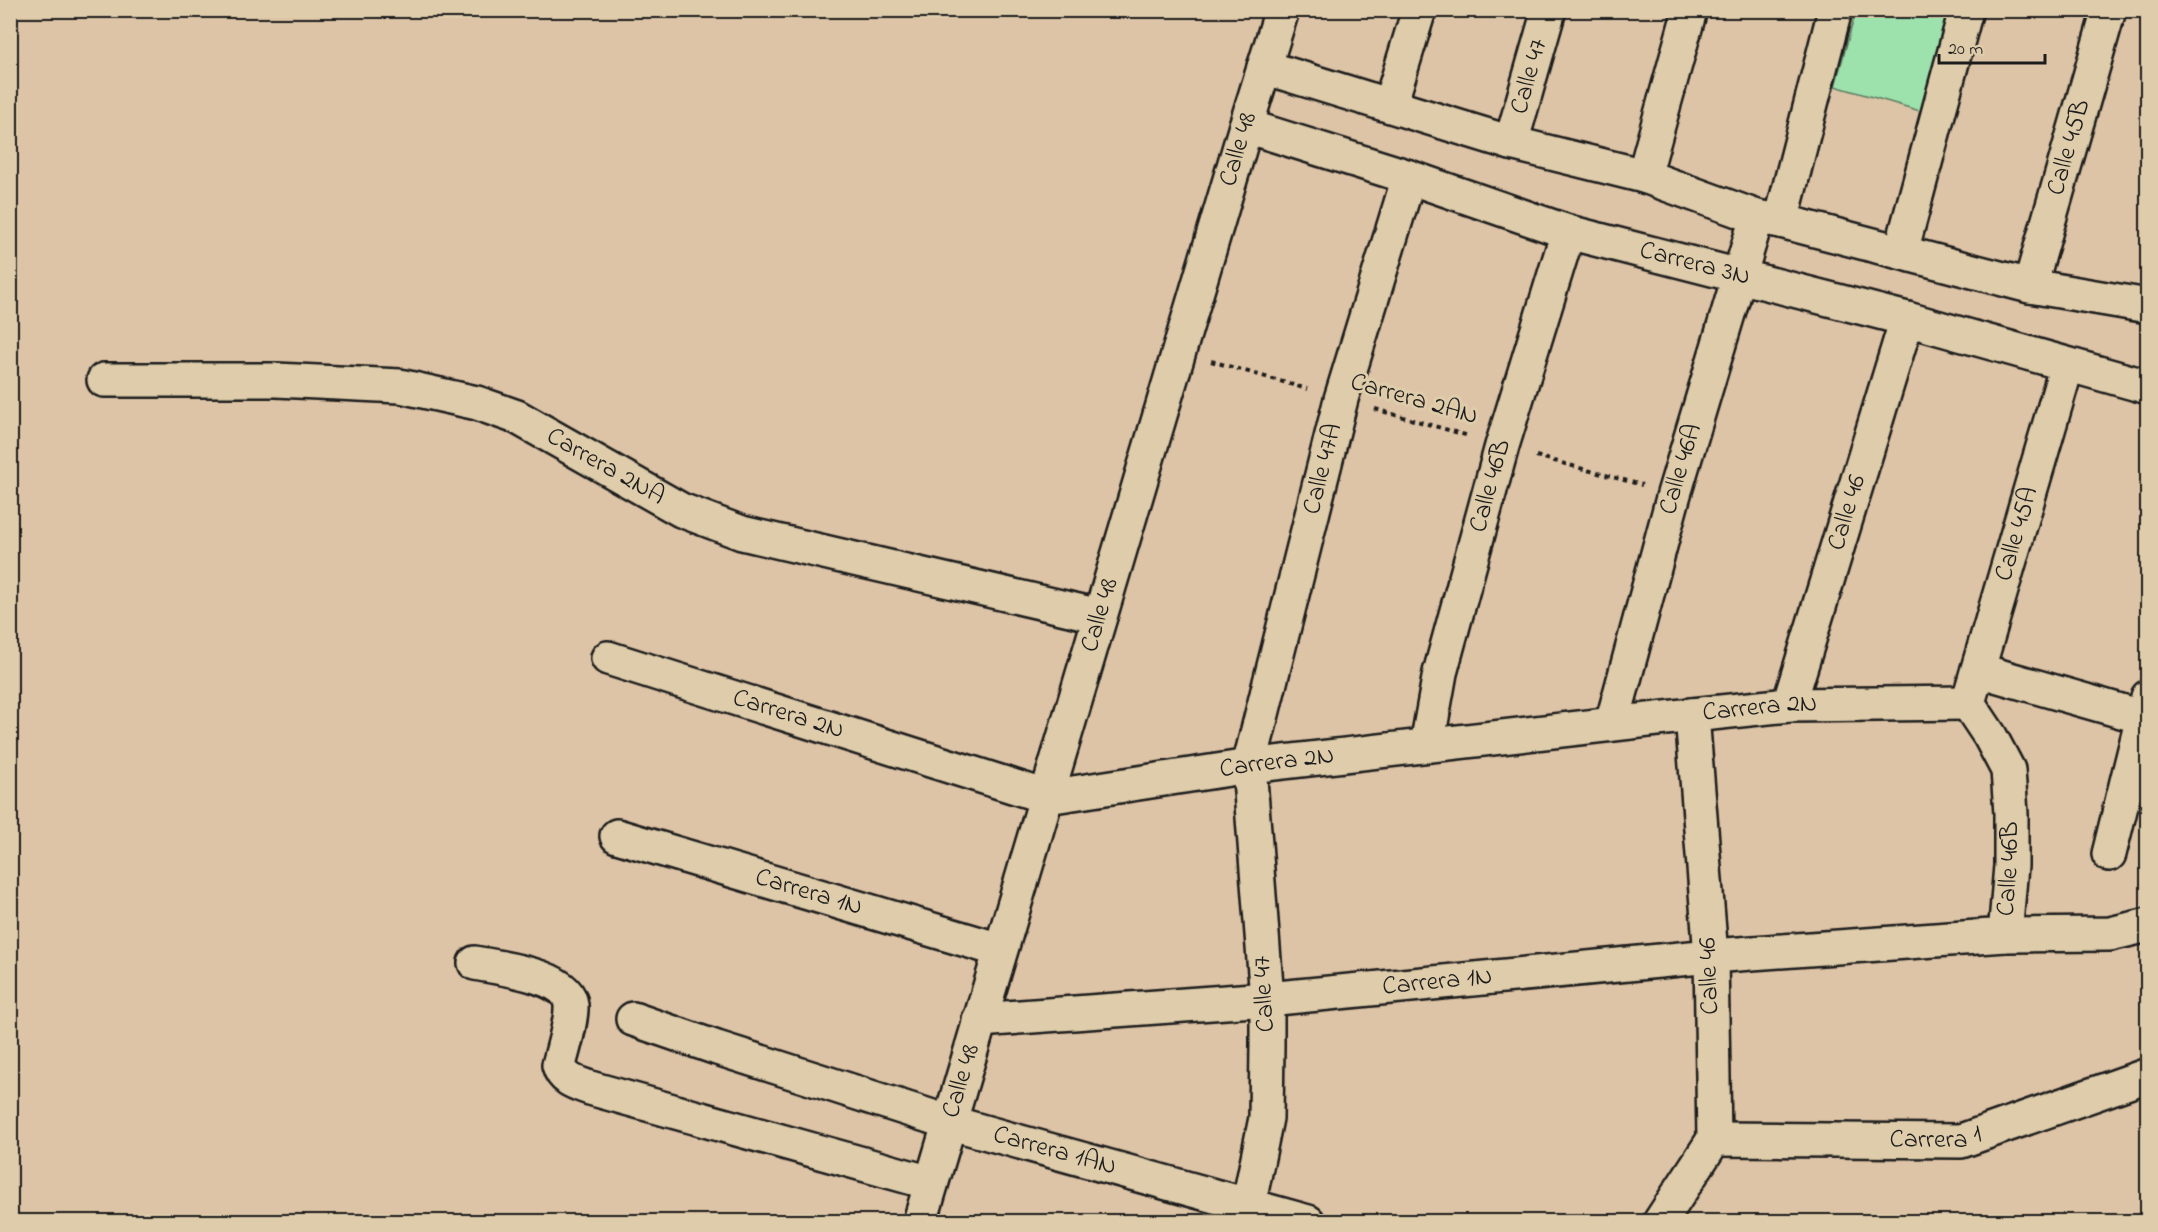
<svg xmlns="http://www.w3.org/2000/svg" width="2158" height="1232" font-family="'Indie Flower',sans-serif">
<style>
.green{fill:#9de1ac;stroke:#5c7e64;stroke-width:1.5}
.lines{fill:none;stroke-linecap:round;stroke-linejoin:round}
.street-casing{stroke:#1c1c1c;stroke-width:38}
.path{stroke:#1c1c1c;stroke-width:4;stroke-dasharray:4.5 4.5;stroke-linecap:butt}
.street{stroke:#deccaa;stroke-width:33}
.labels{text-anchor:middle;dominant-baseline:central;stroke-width:6;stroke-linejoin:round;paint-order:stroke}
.street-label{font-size:26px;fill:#1c1c1c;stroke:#deccaa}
</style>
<rect width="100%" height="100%" fill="#dec4a6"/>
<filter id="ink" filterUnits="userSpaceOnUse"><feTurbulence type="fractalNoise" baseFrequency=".0167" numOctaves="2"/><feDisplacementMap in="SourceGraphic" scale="12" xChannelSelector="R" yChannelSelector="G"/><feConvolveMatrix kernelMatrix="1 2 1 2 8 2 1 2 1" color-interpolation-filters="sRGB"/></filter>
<g filter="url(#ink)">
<polygon class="green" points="1856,11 1952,11 1927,113 1835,86"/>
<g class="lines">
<defs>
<g id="street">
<polyline points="1264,67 1511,143 1644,176 1757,217 1781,221 2030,286 2148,306"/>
<polyline points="1390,105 1419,10"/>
<path id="s1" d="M1246,126L1409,177L1568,232L1907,319L2148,387"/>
<path id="s2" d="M1511,143L1549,10"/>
<polyline points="1644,176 1690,10"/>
<polyline points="1781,221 1835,10"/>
<polyline points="1901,252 1966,10"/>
<path id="s3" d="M2030,286L2109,10"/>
<path id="s4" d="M104,380H276L400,386L477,403L517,417L681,510L742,533L1100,616"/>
<path id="s5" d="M608,658L1047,797L1249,766L1692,715L1789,705L1968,703"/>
<polyline points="1978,670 2142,717"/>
<path id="s6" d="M1968,703L2067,365"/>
<path id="s7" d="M1789,705L1907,319"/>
<path id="s8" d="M1612,724L1674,494L1757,217"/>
<path id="s9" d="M1427,745L1440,673L1502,446L1568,232"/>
<path id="s10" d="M617,836L1000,950"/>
<polyline points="2109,854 2148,697"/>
<polyline points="2005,935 2110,934 2148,925"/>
<path d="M475,963C499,968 569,975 571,1005C572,1020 563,1050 559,1065C563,1080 576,1083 590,1088L931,1183"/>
<path id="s11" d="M633,1019L717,1048L948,1122L1308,1222"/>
<path id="s12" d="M979,1020L1267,999L1711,956L2005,935L2011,866V814L2008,770L1990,736L1968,703"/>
<path id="s13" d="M1714,1139L1961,1141L2148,1075"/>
<path id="s14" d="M920,1222L1246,126L1282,10"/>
<path id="s15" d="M1245,1222L1266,1118L1267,1046V999L1249,766L1341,399L1409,177"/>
<polyline points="1660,1222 1714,1139 1711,956 1692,715"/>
</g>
</defs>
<use href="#street" class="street-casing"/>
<g class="path">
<polyline points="1211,361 1307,389"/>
<polyline points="1375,409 1469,436"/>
<polyline points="1536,456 1642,485"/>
</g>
<use href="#street" class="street"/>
</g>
</g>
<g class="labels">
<g class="street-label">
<text stroke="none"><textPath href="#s2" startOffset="69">Calle 47</textPath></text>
<text stroke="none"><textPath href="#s3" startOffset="144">Calle 45B</textPath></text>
<text stroke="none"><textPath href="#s14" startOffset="1119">Calle 48</textPath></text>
<text stroke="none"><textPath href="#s1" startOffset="470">Carrera 3N</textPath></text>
<text transform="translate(1414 400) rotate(16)">Carrera 2AN</text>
<text stroke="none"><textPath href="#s4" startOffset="519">Carrera 2NA</textPath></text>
<text stroke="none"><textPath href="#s15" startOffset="765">Calle 47A</textPath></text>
<text stroke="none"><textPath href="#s8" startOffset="264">Calle 46A</textPath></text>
<text stroke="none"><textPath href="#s9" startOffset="267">Calle 46B</textPath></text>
<text stroke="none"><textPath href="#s7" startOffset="201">Calle 46</textPath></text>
<text stroke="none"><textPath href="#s6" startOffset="176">Calle 45A</textPath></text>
<text stroke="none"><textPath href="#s14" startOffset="633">Calle 48</textPath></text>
<text stroke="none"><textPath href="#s5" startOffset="1179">Carrera 2N</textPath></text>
<text stroke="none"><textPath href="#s5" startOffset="189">Carrera 2N</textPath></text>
<text stroke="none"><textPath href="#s5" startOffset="693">Carrera 2N</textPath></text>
<text stroke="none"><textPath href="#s12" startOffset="1096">Calle 46B</textPath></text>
<text stroke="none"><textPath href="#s10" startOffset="200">Carrera 1N</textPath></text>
<text transform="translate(1710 976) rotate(-92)">Calle 46</text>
<text stroke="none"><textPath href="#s12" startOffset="460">Carrera 1N</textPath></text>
<text transform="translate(1265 994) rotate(-93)">Calle 47</text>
<text stroke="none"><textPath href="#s14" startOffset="147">Calle 48</textPath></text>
<text stroke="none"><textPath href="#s13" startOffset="222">Carrera 1</textPath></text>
<text stroke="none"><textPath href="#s11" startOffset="442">Carrera 1AN</textPath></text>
</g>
</g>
<rect width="2158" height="1232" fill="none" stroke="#deccaa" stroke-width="36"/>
<rect x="18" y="18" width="2122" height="1196" fill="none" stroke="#1c1c1c" stroke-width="2" filter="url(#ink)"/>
<path d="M1939 54v9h106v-9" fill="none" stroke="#1c1c1c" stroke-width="3"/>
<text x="1948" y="54" font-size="18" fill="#1c1c1c" stroke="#deccaa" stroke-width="4.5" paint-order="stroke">20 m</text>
</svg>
